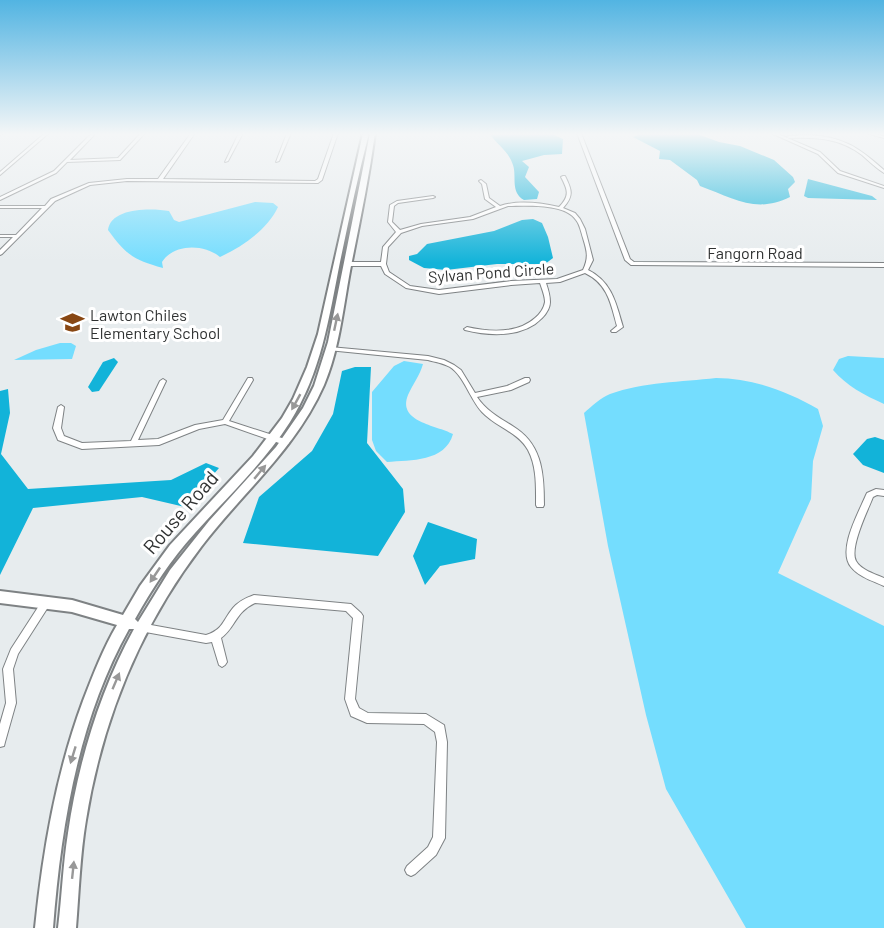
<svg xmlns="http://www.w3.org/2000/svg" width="884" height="928" font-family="Barlow,sans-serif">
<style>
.green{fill:#74ddfe}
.water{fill:#12b3d9}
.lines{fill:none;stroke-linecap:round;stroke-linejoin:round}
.street-casing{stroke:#7e8284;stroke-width:2}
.secondary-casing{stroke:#7e8284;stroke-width:4}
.street{fill:#fff;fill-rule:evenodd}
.secondary{fill:#fff;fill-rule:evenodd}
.oneway{fill:#989898}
.labels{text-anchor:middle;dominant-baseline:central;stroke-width:6;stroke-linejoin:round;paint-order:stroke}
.far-street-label{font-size:16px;fill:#303232;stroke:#fff}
.far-poi-label{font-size:16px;fill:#303232;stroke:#fff;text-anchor:start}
.street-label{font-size:20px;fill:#303232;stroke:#fff}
</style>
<rect width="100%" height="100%" fill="#e7ecee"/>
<g class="green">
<path d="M255,202L273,203L278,207C267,230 243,246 220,257C205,244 174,243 162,262L163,268C134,260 126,255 108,230C111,207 152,208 169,211L174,220L179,222Z"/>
<polygon points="60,343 71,343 76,346 72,359 14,360 36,350"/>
<path d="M848,356L884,358V404C864,395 847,386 833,370L839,359Z"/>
<path d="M404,361L423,364C420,375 413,384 408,395C397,422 436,425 453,434C445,462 411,460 387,462L376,451L372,440V392L394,366Z"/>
<path d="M716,378C752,378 787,391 818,409L823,426L813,461L811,499L778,573L884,626V928H746L666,789L646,715L608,546L584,413C592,406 600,398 610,394C643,382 682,382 716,378Z"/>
</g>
<g class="water">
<path d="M489,133H550L563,139L562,154L544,155L522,161L529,167L525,177L539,192L537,199L524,200C510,192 517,177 513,165C508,150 497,145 489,133Z"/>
<path d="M642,133H695L719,142L740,146L774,160L793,177L795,182L788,189L790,197C756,214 733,198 700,186L697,180L670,160L659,159L660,151L633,137Z"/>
<polygon points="808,179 872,196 877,200 808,198 804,196"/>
<polygon points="533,219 542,223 548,237 553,258 545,264 497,264 446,270 424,268 409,260 409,256 417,254 427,244 494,231 522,220"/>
<polygon points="114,358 118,362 99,391 92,392 88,387 103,362"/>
<polygon points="355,367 371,367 367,443 403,489 405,512 378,556 243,543 259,497 312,451 333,414 342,371"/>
<polygon points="8,389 10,413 1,454 28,489 171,480 206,463 219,468 185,507 142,497 33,508 0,575 0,391"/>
<polygon points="875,437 884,440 884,473 863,465 853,454 867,439"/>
<polygon points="428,522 477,539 475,559 440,566 425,585 413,556"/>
</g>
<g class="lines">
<defs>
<g id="street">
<polygon points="0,133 3,133 0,135"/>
<polygon points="45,133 49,133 0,175 0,172"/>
<polygon points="92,133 96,133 70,160 118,158 141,133 145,133 120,160 67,162 56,173 0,200 0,197 54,171"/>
<polygon points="191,133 195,133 163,179 315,181 318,179 334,133 338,133 322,180 318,183 127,181 90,185 55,201 2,254 0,255 0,250 13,237 0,237 0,235 16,235 42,208 0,208 0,206 45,206 51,199 89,183 127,179 158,179"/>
<polygon points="239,133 243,133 228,161 225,162"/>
<polygon points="287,133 291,133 279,161 276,162"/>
<polygon points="577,133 581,133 630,259 634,262 884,263 884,267 631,265 625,260"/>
<polygon points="771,133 776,133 820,152 840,171 884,186 884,188 838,173 818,154"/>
<polygon points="866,133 871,133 884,136 884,138"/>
<path d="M805,135C842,136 857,146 884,170V173C876,168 869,161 862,155C840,138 816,137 789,138L787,137L789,136Z"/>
<path d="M563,176H565C572,190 574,196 563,208L575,213L580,219L585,229L593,260L588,270C612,282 616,303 623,327L616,332H612L611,331L617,326C611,304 608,284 585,273L560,282L546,283C548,289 550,295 550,302C550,308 546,314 542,318C523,338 489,336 465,330L464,329L467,327C489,332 517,334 535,318C540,314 544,308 545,302C545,296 542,289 540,283L511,285L439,294L406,288L385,274L381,266H348L345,264L348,262H381L383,247L396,232L388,222L390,205L397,201L433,196L435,197L433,198L398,203L394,206L392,222L400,230L421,224L470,217L496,207L485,199L482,184L479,181L481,180L486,184L489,198L500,206C518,200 541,203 559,207C570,196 568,190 561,177ZM508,206C526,206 565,203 576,220C580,225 581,232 583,238C587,251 589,257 583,270L557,279L511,281L439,290L410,286L389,272L386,264L388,247L401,233L422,226L473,219Z"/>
<path d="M330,347L428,356L444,360L454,365L461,370L475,393L507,386L525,378H529L530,380L529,382L511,390L477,397C487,412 502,419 517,429C543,447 544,477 544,505L543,507H537L536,505C536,487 537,467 528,450C518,432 496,427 482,412C470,399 464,376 450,367C443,363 435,362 428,360L328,350V348Z"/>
<polygon points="248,378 252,378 253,380 229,421 288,440 289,442 288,444 282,444 225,424 199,429 159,445 82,449 58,440 53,428 58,407 61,405 64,407 61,428 64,436 82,443 131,441 160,381 163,379 166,381 138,440 158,439 195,425 223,420"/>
<path d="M876,489L884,490V496L877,495L873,497C868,510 849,548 856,561C861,570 875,574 884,578V586C873,581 859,577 851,567C837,550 859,512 866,495L867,493Z"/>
<path d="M254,595L351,604L361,613L363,616L355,699L359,708L368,713L426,714L444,725L447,742L445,838L436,855L415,874L411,876L407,874L405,870L407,866L428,847L433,837L437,742L435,732L424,724L367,723L351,716L345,699L353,618L346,611L255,603C235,612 236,627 221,638L227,662L225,665L222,667L219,665L212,642L206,643L140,631L137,630L135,627L137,624L140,623L206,635C223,630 223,620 233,608C239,601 246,598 254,595Z"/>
<polygon points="47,597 50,598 52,601 50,604 18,654 13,669 16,703 5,742 4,746 0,747 0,724 6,703 3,669 11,649 44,598"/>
</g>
<path id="secondary" d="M363,133H369C358,176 349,219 340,262C329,318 321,373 290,422C263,464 227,497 195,533C171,559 152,589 135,619L138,622L170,570L209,521L276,447L303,408L314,386L328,342L370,133H375C369,179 359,225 350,271C343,309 339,350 324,385C296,449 242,493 201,547C140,627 102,721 86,820C80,855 79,892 76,928H58C62,896 63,864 68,833C78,763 100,691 134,629H129C78,720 61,826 53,928H35C43,850 56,774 83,701C93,675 103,649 117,625L72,612L0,603V591L72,600L123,615L140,586L170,545L253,456L282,418L293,399L307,367L318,334Z"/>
</defs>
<use href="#street" class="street-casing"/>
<use href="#secondary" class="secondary-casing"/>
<use href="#street" class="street"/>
<use href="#secondary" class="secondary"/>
</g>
<defs><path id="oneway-solid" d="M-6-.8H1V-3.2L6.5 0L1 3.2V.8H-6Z" transform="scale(1.5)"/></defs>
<g class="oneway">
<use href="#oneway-solid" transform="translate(336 322) rotate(-78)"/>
<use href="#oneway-solid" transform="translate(296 402) rotate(119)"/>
<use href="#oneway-solid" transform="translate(260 472) rotate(-50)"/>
<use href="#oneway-solid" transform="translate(155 575) rotate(124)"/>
<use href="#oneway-solid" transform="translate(116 681) rotate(-67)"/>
<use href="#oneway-solid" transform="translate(73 755) rotate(107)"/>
<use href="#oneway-solid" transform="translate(73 870) rotate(-84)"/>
</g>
<linearGradient id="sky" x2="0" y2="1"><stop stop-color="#52b4e2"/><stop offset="0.51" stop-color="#f4f6f7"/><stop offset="1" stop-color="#f4f6f7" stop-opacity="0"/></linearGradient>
<rect width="884" height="263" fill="url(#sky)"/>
<defs>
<symbol id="school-bare" viewBox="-9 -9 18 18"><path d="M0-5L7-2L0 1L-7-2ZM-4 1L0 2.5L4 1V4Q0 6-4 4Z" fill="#884713" stroke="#fff" stroke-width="2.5" paint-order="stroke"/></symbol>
</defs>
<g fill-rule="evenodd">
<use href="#school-bare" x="56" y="306" width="33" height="33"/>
</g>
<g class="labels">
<g class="far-street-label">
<text x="755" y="252">Fangorn Road</text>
<text transform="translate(491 272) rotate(-4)">Sylvan Pond Circle</text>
</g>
<g class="far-poi-label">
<text x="90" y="314">Lawton Chiles<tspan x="90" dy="18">Elementary School</tspan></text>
</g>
<g class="street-label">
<text transform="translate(180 512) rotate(-49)">Rouse Road</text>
</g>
</g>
</svg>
